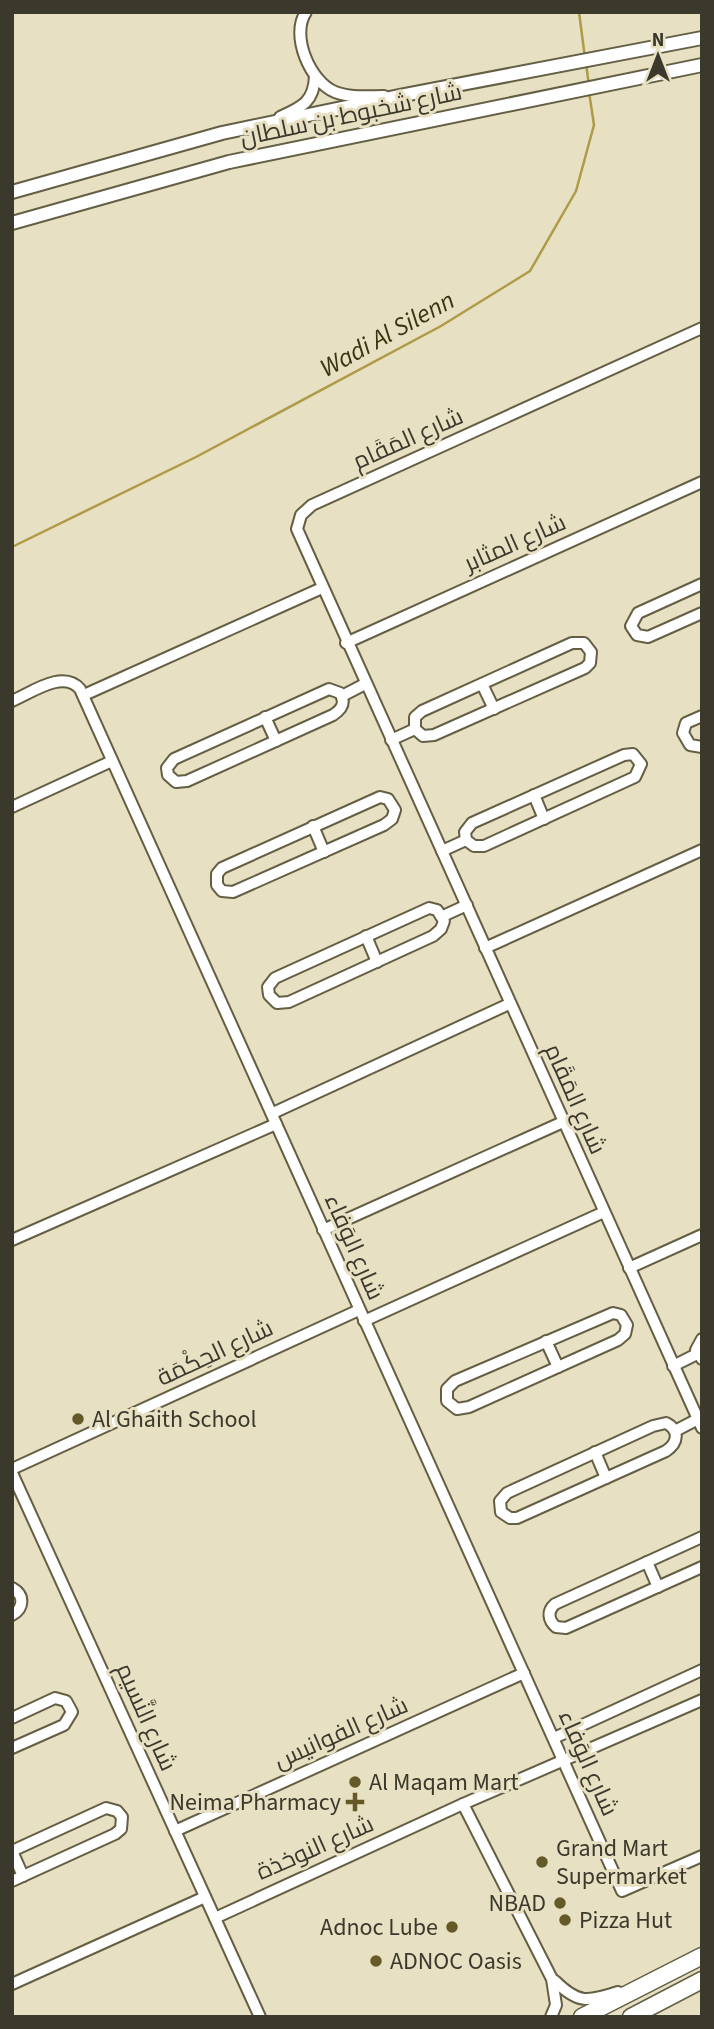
<svg xmlns="http://www.w3.org/2000/svg" width="714" height="2029" font-family="'Source Sans 3',Cairo,sans-serif">
<style>
.lines{fill:none;stroke-linecap:round;stroke-linejoin:round}
.stream{stroke:#ad9b47;stroke-width:2.5}
.minor-casing{stroke:#645f44;stroke-width:14}
.major-casing{stroke:#645f44;stroke-width:16}
.highway-casing{stroke:#645f44;stroke-width:19}
.minor{stroke:#fff;stroke-width:10}
.major{stroke:#fff;stroke-width:12}
.highway{stroke:#fff;stroke-width:16}
.poi-dot{fill:#655a27;stroke:#e7e0c2;stroke-width:2.5}
.labels{text-anchor:middle;dominant-baseline:central;stroke-width:6;stroke-linejoin:round;paint-order:stroke}
.street-label{font-size:24px;fill:#3b382c;stroke:#e7e0c2}
.poi-label{font-size:24px;fill:#3b382c;stroke:#e7e0c2;text-anchor:start}
.water-label{font-size:26px;font-style:italic;fill:#3c340f;stroke:#e7e0c2}
</style>
<rect width="100%" height="100%" fill="#e7e0c2"/>
<g class="lines">
<g class="stream">
<polyline points="579,12 585,58"/>
<polyline points="586,64 589,85"/>
<polyline points="12,547 196,457 441,326 530,271 576,191 594,125 589,92"/>
</g>
<defs>
<g id="minor">
<path d="M306,12C290,35 310,82 335,92C350,98 368,96 384,96"/>
<path d="M280,117C302,107 314,102 315,76"/>
<polyline points="702,328 312,505 301,515 297,529 702,1428"/>
<polyline points="702,584 638,613 631,626 637,635 648,637 702,613"/>
<polyline points="346,643 702,482"/>
<polygon points="572,643 584,643 591,652 590,663 585,668 434,735 423,736 415,729 415,717 422,711"/>
<polyline points="482,684 494,709"/>
<path d="M329,689L340,693C346,703 342,709 333,715L187,781L176,782L168,775L167,768L174,759Z"/>
<polyline points="84,695 322,588"/>
<polyline points="342,696 365,684"/>
<path d="M12,701C31,693 63,669 80,689L622,1891L702,1856"/>
<polyline points="702,716 686,723 683,733 690,745 702,747"/>
<polyline points="265,717 276,741"/>
<polyline points="391,740 415,729"/>
<polygon points="633,754 641,764 635,777 484,846 474,846 466,840 465,832 472,823 624,755"/>
<polyline points="534,795 544,819"/>
<polygon points="380,797 388,799 395,810 392,819 384,825 233,892 222,891 217,885 217,874 222,868"/>
<polyline points="12,807 112,761"/>
<polyline points="313,826 324,852"/>
<polyline points="442,851 466,840"/>
<polygon points="429,908 437,910 444,921 441,929 433,936 289,1002 277,1003 269,995 268,987 275,978"/>
<polyline points="443,916 467,905"/>
<polyline points="366,936 377,962"/>
<polyline points="485,948 702,850"/>
<polyline points="273,1113 509,1004"/>
<polyline points="323,1230 563,1122"/>
<polyline points="12,1240 276,1124"/>
<polyline points="629,1268 702,1235"/>
<polygon points="613,1313 621,1315 627,1325 625,1334 618,1340 469,1407 457,1409 447,1401 447,1389 455,1381"/>
<polyline points="364,1321 604,1212"/>
<polyline points="702,1339 696,1350 702,1359"/>
<polyline points="546,1341 558,1367"/>
<polyline points="673,1366 697,1354"/>
<path d="M666,1423C680,1430 678,1443 666,1451L517,1518H510L501,1512L500,1501L507,1493L653,1426Z"/>
<polyline points="675,1431 698,1419"/>
<polyline points="595,1452 606,1478"/>
<polyline points="12,1469 359,1310"/>
<polyline points="12,1473 260,2017"/>
<path d="M702,1537L555,1604C547,1611 548,1620 556,1627L566,1628L702,1567"/>
<polyline points="647,1562 658,1587"/>
<path d="M12,1588C25,1595 24,1608 12,1615"/>
<polyline points="12,1718 55,1698 66,1701 72,1712 64,1725 12,1748"/>
<polyline points="554,1738 702,1670"/>
<polyline points="463,1804 552,1979 556,2005 551,2017"/>
<polyline points="175,1831 524,1673"/>
<polyline points="12,1851 106,1808 117,1811 122,1817 121,1829 115,1834 12,1881"/>
<polyline points="12,1851 23,1876"/>
<polyline points="215,1918 463,1804 702,1700"/>
<path d="M555,1981C578,2004 588,2002 618,1992"/>
<polyline points="12,1984 205,1897"/>
</g>
<g id="major">
<polyline points="12,192 222,133 399,96 702,38"/>
<polyline points="12,223 229,162 702,65"/>
</g>
<g id="highway">
<polyline points="582,2017 702,1956"/>
<polyline points="631,2017 702,1980"/>
</g>
</defs>
<use href="#minor" class="minor-casing"/>
<use href="#major" class="major-casing"/>
<use href="#highway" class="highway-casing"/>
<use href="#minor" class="minor"/>
<use href="#major" class="major"/>
<use href="#highway" class="highway"/>
</g>
<g class="poi-dot">
<circle cx="78" cy="1419" r="7"/>
<circle cx="355" cy="1782" r="7"/>
<path d="M351.5 1791.5h7v7h7v7h-7v7h-7v-7h-7v-7h7z"/>
<circle cx="542" cy="1862" r="7"/>
<circle cx="560" cy="1903" r="7"/>
<circle cx="565" cy="1920" r="7"/>
<circle cx="452" cy="1927" r="7"/>
<circle cx="376" cy="1961" r="7"/>
</g>
<g class="labels">
<g class="street-label">
<text transform="translate(351 115) rotate(-12)">شارع شخبوط بن سلطان</text>
<text transform="translate(408 439) rotate(-24)">شارع المَقَام</text>
<text transform="translate(515 543) rotate(-24)">شارع المثابر</text>
<text transform="translate(575 1099) rotate(66)">شارع المَقَام</text>
<text transform="translate(354 1247) rotate(66)">شارع الوَفاء</text>
<text transform="translate(215 1353) rotate(-25)">شارع الحِكْمَة</text>
<text transform="translate(146 1717) rotate(66)">شارع النَّسيم</text>
<text transform="translate(341 1733) rotate(-24)">شارع الفوانيس</text>
<text transform="translate(588 1763) rotate(66)">شارع الوَفاء</text>
<text transform="translate(315 1848) rotate(-24)">شارع النوخذة</text>
</g>
<g class="poi-label">
<text x="92" y="1419">Al Ghaith School</text>
<text x="369" y="1782">Al Maqam Mart</text>
<text x="341" y="1802" text-anchor="end">Neima Pharmacy</text>
<text x="556" y="1848">Grand Mart<tspan x="556" dy="28">Supermarket</tspan></text>
<text x="546" y="1903" text-anchor="end">NBAD</text>
<text x="579" y="1920">Pizza Hut</text>
<text x="438" y="1927" text-anchor="end">Adnoc Lube</text>
<text x="390" y="1961">ADNOC Oasis</text>
</g>
<g class="water-label">
<text transform="translate(387 334) rotate(-29)">Wadi Al Silenn</text>
</g>
</g>
<rect width="714" height="2029" fill="none" stroke="#3b382c" stroke-width="28"/>
<g transform="translate(658 56)" stroke="#e7e0c2" stroke-width="5" paint-order="stroke">
<path d="M0-5L12 26L0 18L-12 26Z" fill="#3b382c"/>
<text y="-10" font-size="19" font-weight="bold" text-anchor="middle" fill="#3b382c">N</text>
</g>
</svg>
